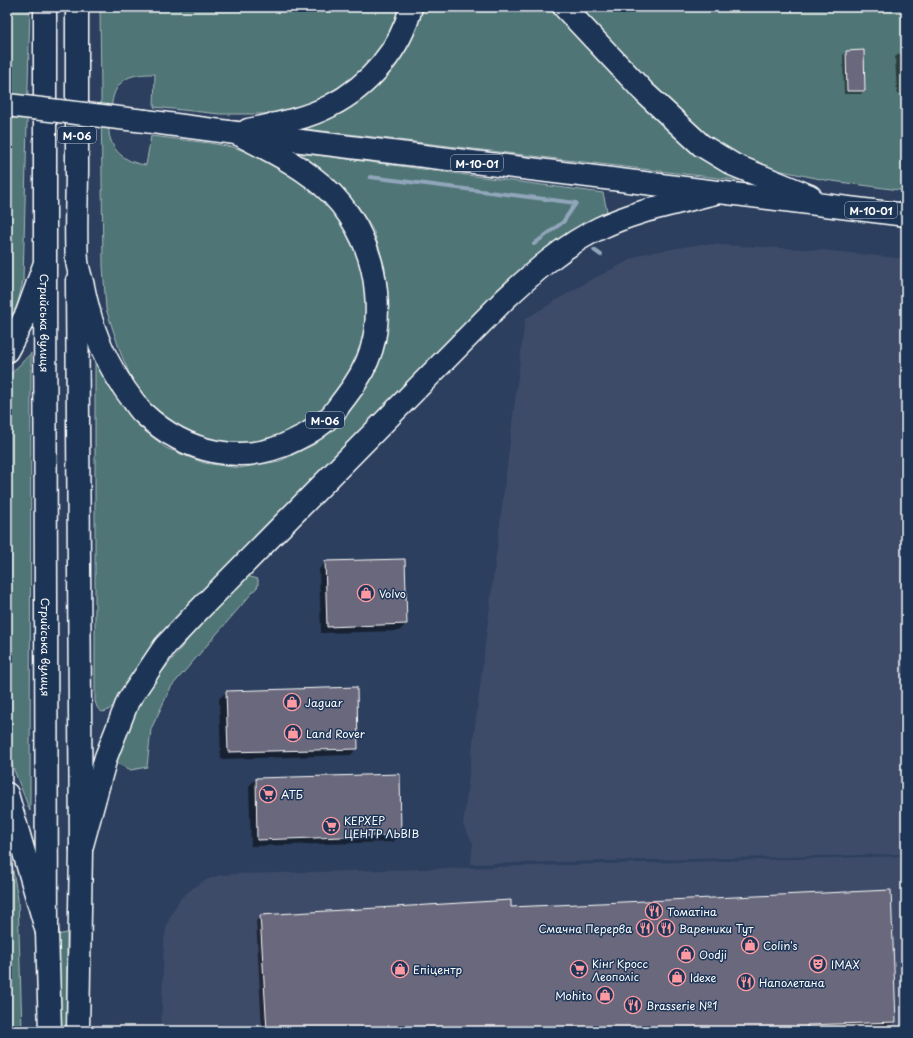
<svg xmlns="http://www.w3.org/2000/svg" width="913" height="1038" font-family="'Playpen Sans',sans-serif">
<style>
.built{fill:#3e4b67}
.green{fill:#507576;stroke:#a8baba}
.shadow{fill:#0007}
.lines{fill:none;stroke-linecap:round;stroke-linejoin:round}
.stream{stroke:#91a6bb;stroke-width:4}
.building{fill:#69687c;stroke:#fff}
.major-casing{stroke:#fff;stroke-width:25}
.highway-casing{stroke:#fff;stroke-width:25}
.major{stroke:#1d3557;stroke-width:22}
.highway{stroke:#1d3557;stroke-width:22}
.highway-bridge-casing{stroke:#fff;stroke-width:25;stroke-linecap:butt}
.highway-bridge{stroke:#1d3557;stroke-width:22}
.labels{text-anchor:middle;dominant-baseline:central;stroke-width:3;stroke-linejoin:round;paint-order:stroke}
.shield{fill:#1d3557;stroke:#bbc2cd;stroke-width:1}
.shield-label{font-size:10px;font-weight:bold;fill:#fff}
.street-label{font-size:11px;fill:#fff;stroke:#1d3557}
.poi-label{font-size:11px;fill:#fff;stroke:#1d3557;text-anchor:start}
</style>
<rect width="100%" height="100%" fill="#2c3f5e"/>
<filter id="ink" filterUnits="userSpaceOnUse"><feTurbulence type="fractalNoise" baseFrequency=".025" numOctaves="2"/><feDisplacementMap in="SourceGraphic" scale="8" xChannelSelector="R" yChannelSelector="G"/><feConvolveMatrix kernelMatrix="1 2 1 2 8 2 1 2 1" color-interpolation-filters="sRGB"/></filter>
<g filter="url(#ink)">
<g class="built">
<polygon points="702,244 821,250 906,259 906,854 471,864 473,843 463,825 525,319 585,283 642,254"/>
<polygon points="906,856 906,1031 161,1031 164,940 167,925 173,911 181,898 193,888 206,880 220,875 236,874"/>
</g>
<g class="green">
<polygon points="7,7 30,7 23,281 18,302 7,332 7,128 10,118 12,85 7,70"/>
<path d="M100,7H402L380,57L331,97L309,105L274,114H220L154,107L155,74C145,74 131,74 123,81C113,90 112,100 111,112C110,118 108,127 109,133C112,153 128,163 146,165L151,136L209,143L233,147L268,160L299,178L324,198L343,222L364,266L367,327L359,358L345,385L324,409L299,426L277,437L253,443L225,444L196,436L171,424L148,405L132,380L121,354L106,309L103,266Z"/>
<polygon points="418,7 557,7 752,182 289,127 333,114"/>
<polygon points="579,7 906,7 906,191 825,180 768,168 710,141 675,112"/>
<path d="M301,153L603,193L607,211L554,243L119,699C111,709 100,721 95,701V362L114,394L136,423L166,448L204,463L239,468L280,461L315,444L346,417L367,384L383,348L388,310L385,268L374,232L358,206L337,183Z"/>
<polygon points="31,353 30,811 7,752 7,378"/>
<polygon points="243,575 258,579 258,586 171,687 151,729 147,767 131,770 114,762 138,702 205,618"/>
<polygon points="7,837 18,899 22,1031 7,1031"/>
<polygon points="67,933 67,1031 57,1031 56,935"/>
</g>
<g class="shadow">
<polygon points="846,52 864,91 861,94 844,94 843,55"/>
<polygon points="899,54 906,54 906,95 897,94 895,57"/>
<polygon points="326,562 406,624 399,631 321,633 319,569"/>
<polygon points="226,692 357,748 351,755 221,759 219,699"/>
<polygon points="256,779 400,835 393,842 251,846 249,786"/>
<polygon points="510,908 895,1022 890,1027 830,1029 830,1031 262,1031 256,921 261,916"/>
</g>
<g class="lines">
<g class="stream">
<polyline points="370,177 576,203 563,222 534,244"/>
<polyline points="594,250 601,255"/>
</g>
</g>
<g class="building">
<polygon points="864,50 865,91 847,91 846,51"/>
<polygon points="405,559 407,624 327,627 325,561"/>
<polygon points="357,687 358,749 228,752 226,691"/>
<polygon points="400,774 401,835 257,840 256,778"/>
<polygon points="891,890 896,1022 807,1025 808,1031 267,1031 260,915 511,900 511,907"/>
</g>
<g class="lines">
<defs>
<g id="major">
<path id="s1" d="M45,266L47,932L50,1031"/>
<polyline points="77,281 81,849 78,1031"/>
</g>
<g id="highway">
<path d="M77,7C77,60 77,113 77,167C77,198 75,230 77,261C78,269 81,278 83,286C85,297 88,308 91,319C100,349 113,374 132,399C136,404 139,410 144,414C186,453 243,467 295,440C308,434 322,425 332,415C336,410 340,404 344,399C371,365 380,335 376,292C373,256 358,221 332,194C305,167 269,150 236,133"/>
<polyline points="564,7 645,93 701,145 734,165 810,196"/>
<polyline points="145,121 236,133 906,215"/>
<path d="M248,130C276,124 305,119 330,106C369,86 401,49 411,7"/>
<polyline points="7,351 27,313 45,263 45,7"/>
<polyline points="7,794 47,932"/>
<path d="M81,849L106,757L128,701L165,646L198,611L505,299C534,272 564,245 600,228C637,210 679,203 719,192"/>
</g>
</defs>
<use href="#major" class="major-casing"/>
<use href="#highway" class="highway-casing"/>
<use href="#major" class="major"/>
<use href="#highway" class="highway"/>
<defs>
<polyline id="highway-bridge" points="7,105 145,121"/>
</defs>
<use href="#highway-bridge" class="highway-bridge-casing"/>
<use href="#highway-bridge" class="highway-bridge"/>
</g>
</g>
<defs>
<symbol id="shop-ring" viewBox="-11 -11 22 22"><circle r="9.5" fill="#1d3557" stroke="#ff9aa2" stroke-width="1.5"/><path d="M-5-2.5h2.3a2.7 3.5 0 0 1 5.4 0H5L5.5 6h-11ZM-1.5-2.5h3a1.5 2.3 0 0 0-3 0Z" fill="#ff9aa2"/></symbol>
<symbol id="supermarket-ring" viewBox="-11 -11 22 22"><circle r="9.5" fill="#1d3557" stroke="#ff9aa2" stroke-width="1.5"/><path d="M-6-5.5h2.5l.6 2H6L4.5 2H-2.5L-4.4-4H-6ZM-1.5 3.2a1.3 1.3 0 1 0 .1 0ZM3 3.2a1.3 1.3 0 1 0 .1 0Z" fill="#ff9aa2"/></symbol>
<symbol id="restaurant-ring" viewBox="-11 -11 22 22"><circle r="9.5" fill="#1d3557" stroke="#ff9aa2" stroke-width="1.5"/><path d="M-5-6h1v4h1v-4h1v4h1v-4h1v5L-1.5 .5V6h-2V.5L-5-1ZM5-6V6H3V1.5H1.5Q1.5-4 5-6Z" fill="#ff9aa2"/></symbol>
<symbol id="theatre-ring" viewBox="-11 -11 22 22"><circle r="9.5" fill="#1d3557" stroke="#ff9aa2" stroke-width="1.5"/><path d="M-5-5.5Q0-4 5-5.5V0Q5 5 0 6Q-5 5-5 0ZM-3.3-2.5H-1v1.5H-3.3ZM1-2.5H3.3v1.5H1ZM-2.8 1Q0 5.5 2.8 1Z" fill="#ff9aa2"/></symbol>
</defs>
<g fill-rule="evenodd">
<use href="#shop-ring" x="356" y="583" width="20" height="20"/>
<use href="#shop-ring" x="282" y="692" width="20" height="20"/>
<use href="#shop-ring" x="283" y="723" width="20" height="20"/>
<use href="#supermarket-ring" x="258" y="784" width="20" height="20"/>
<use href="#supermarket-ring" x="321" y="816" width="20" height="20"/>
<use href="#restaurant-ring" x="644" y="901" width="20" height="20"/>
<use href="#restaurant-ring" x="635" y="918" width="20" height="20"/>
<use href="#restaurant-ring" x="656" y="918" width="20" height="20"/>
<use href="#shop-ring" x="740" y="935" width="20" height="20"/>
<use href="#shop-ring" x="676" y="944" width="20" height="20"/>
<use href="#theatre-ring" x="808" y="954" width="20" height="20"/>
<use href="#shop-ring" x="390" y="959" width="20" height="20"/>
<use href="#supermarket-ring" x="569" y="959" width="20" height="20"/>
<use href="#shop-ring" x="667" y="967" width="20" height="20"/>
<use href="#restaurant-ring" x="736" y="972" width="20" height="20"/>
<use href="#shop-ring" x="595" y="985" width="20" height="20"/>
<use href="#restaurant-ring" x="623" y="995" width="20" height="20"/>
</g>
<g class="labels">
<g class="shield">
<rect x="58" y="127" width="38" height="16" rx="3"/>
<rect x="451" y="155" width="52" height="16" rx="3"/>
<rect x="845" y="202" width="52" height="16" rx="3"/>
<rect x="306" y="412" width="38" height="16" rx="3"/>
</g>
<g class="shield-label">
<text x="77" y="135">М-06</text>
<text x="477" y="163">М-10-01</text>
<text x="871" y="210">М-10-01</text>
<text x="325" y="420">М-06</text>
</g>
<g class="street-label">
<text stroke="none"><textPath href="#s1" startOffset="57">Стрийська вулиця</textPath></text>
<text stroke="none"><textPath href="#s1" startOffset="381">Стрийська вулиця</textPath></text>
</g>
<g class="poi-label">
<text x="379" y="593">Volvo</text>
<text x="305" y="702">Jaguar</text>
<text x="306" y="733">Land Rover</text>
<text x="281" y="794">АТБ</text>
<text x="344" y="820">КЕРХЕР<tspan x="344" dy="13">ЦЕНТР ЛЬВІВ</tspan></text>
<text x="667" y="911">Томатіна</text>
<text x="632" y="928" text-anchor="end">Смачна Перерва</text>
<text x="679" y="928">Вареники Тут</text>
<text x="763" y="945">Colin's</text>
<text x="699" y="954">Oodji</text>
<text x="592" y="963">Кінґ Кросс<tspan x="592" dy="13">Леополіс</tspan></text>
<text x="831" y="964">IMAX</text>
<text x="413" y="969">Епіцентр</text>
<text x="690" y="977">Idexe</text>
<text x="759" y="982">Наполетана</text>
<text x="592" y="995" text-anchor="end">Mohito</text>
<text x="646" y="1005">Brasserie №1</text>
</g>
</g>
<rect width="913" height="1038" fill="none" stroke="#1d3557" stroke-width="24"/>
<rect x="12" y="12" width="889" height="1014" fill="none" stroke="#fff" stroke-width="1.5" filter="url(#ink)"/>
</svg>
